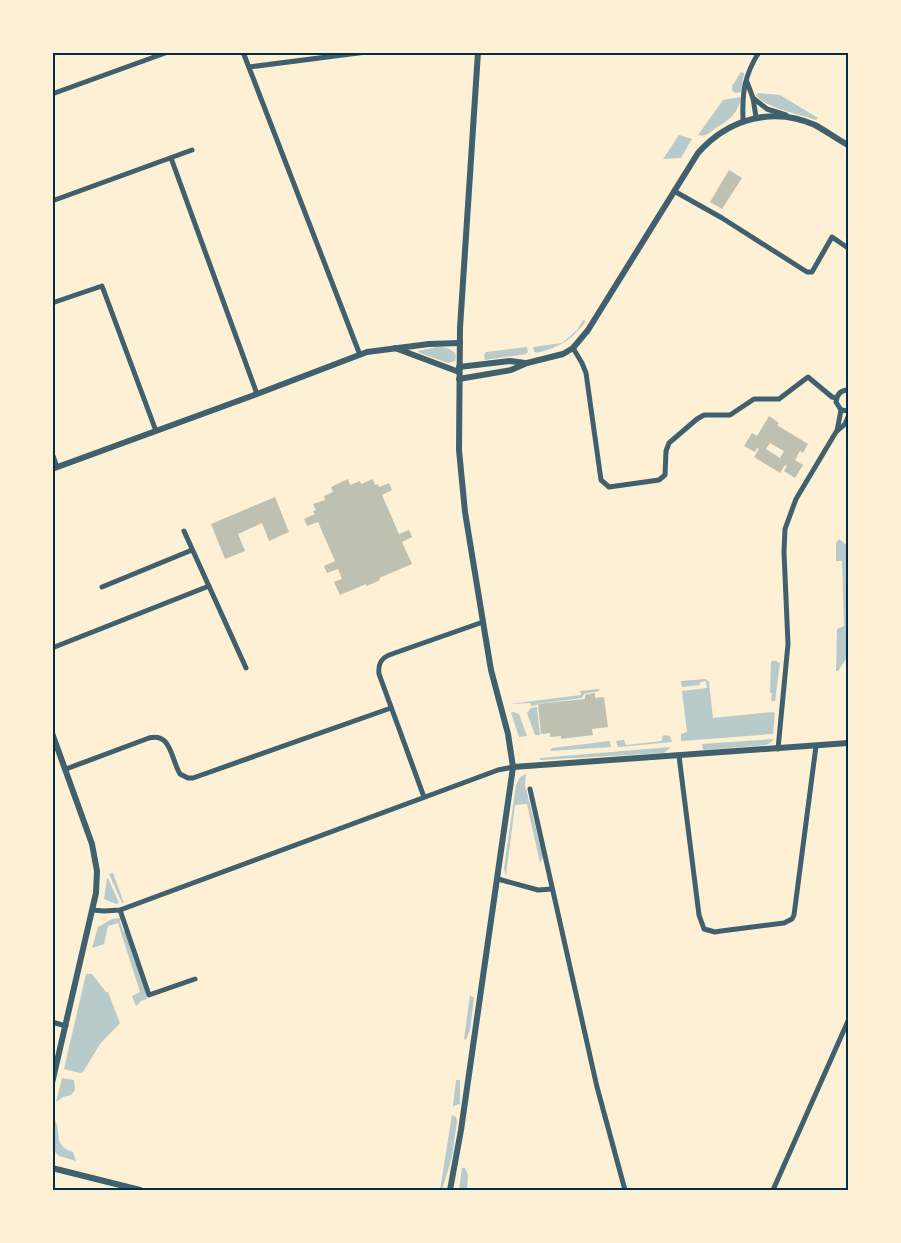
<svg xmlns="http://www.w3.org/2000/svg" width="901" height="1243" font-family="'Open Sans',sans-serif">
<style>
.green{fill:#b9caca}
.building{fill:#bec0b2;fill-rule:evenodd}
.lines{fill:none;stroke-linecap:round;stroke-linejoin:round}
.minor{stroke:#3f606c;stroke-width:5}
.tertiary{stroke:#3f606c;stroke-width:6}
.neatline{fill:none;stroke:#003049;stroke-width:2}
</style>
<rect width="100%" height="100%" fill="#fdf0d5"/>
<g class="green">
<polygon points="741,72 744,73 741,92 735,93 732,90 732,86"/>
<path d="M758,93L780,95L818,118L816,120C800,114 765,108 756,95Z"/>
<path d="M741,97C738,114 729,120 716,128C709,133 706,137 698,135L723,100Z"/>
<polygon points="679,135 692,139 681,158 663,159"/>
<path d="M584,319L585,322C572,340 558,348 536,353L534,351L533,347L562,343L577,330Z"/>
<path d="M437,347C445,347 453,348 456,356L455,361L448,363L420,353L418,351Z"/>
<polygon points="527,347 528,352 526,354 485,360 484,355 486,352"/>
<polygon points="839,539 848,546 848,656 838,671 836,671 837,629 844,626 842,561 836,561 836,543"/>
<polygon points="771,661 776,661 780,663 775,701 771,701 772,693 770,693"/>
<polygon points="706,679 709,682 713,718 772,712 775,713 773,734 681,741 681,734 687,732 682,691 707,688 706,681 700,682 700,685 682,687 681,681"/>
<polygon points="599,689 599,691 584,694 582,698 537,704 537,705 531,706 530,703 509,704 581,695 580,691"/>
<polygon points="537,707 540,735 535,735 527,713 531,708"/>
<polygon points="513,712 519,714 527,736 519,737 511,713"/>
<polygon points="664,735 670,736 672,742 618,747 616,741 624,740 626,745 662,741 662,737"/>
<polygon points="774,739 770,743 766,745 703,750 702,744"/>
<polygon points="610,741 611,747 550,751 552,748"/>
<polygon points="671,747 664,753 540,760 540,758"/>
<polygon points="526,774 525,785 543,857 540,863 527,804 515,805 506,876 504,868 516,785 520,777"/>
<polygon points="113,873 124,903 122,903 109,874"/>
<polygon points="107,878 108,878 119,903 116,904 104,899"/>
<polygon points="121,918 120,921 123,931 127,933 147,997 147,999 141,1001 136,1006 132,996 140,992 118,923 108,926 104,944 92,948 98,927 112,919"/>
<polygon points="86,974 92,974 106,992 108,992 120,1023 100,1044 83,1072 80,1073 64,1069"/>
<polygon points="470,995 474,998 470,1030 466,1040 464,1039"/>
<polygon points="62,1078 74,1080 75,1090 71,1095 63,1097 56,1102"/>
<polygon points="456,1080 460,1080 460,1104 453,1106"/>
<polygon points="452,1115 456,1117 457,1121 452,1157 442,1190 440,1190"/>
<path d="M52,1120H55C62,1134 52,1145 73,1152L76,1161L59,1156L53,1150Z"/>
<polygon points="462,1168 465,1168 468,1175 467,1190 459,1190"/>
</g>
<g class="building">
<polygon points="729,170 742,178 722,209 710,202"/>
<path d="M769,416L779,423L777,425L808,444L803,453L800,451L795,460L803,465L795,478L784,471L787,466L785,465L780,473L754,457L759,449L757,448L755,452L744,446L752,433L757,436ZM770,443L784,451L780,458L766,449Z"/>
<polygon points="348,479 350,485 360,481 361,484 373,479 375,485 378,484 379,487 389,483 392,490 382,495 399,534 409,530 412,537 402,542 412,564 379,578 380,580 367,586 366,584 340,595 334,582 342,579 338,569 327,573 324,566 335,561 318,522 307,526 304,519 315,514 313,511 316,510 313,504 325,500 324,496 333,492 331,487"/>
<polygon points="275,497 289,532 269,541 262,523 238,534 245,551 225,559 211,524"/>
<polygon points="595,693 595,698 604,697 608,727 592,729 593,735 561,739 561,736 550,737 550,733 541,734 538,704 585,699 585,695"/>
</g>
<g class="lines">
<g class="minor">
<polyline points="243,52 360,355"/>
<polyline points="249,67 366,52"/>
<polyline points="747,82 753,98 756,117"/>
<polyline points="52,94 168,52"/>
<polyline points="753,98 767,109 786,115"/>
<path d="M743,121C742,93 744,76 759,52"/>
<polyline points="171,158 257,394"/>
<polyline points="674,191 722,218 807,272 812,272 832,237 848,248"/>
<polyline points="52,201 192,150"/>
<polyline points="52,303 102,286 156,431"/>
<polyline points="573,348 582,363 586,373 601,480 609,487 659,480 665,475 666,451 669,443 697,419 704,415 730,415 754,399 779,399 808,377 832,397 836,398"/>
<path d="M848,390C841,390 837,394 836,402L841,410L848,411"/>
<polyline points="837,431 841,410"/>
<polyline points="52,453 57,467"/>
<polyline points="184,531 246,668"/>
<polyline points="102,587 192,550"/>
<polyline points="52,648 209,586"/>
<polyline points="778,749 788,644 784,552 785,529 796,499 836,432 845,424 848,417"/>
<polyline points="679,756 699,915 704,929 715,932 721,931 784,923 792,919 794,915 816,746"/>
<path d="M66,769L149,738C171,732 171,759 180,774L188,778H193L391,708"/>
<polyline points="530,789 597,1087 625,1190"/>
<path d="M424,797L379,674C378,665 380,659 389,655L483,622"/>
<polyline points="498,879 538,890 552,889"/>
<polyline points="93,910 104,911 120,910 498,770 513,767"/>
<polyline points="120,910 149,995 195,979"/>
<polyline points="52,1022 66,1026"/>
<polyline points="773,1190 848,1021"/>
</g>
<g class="tertiary">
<polyline points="395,348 459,372"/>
<polyline points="459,367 510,361 525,363"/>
<path d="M459,379L511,370L527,363L563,354L573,348L588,330L698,153C728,119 773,106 815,125C826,131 837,139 848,145"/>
<polyline points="52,469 257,394 367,352 429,344 460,343"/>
<polyline points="52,733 92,844 97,871 96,893 52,1083"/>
<polyline points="513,767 848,743"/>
<polyline points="52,1168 140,1190"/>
<polyline points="450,1190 461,1130 513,767 508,734 491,670 483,622 465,512 459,450 460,328 478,52"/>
</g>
</g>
<rect width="901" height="1243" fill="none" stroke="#fdf0d5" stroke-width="108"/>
<rect x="54" y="54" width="793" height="1135" class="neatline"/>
</svg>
